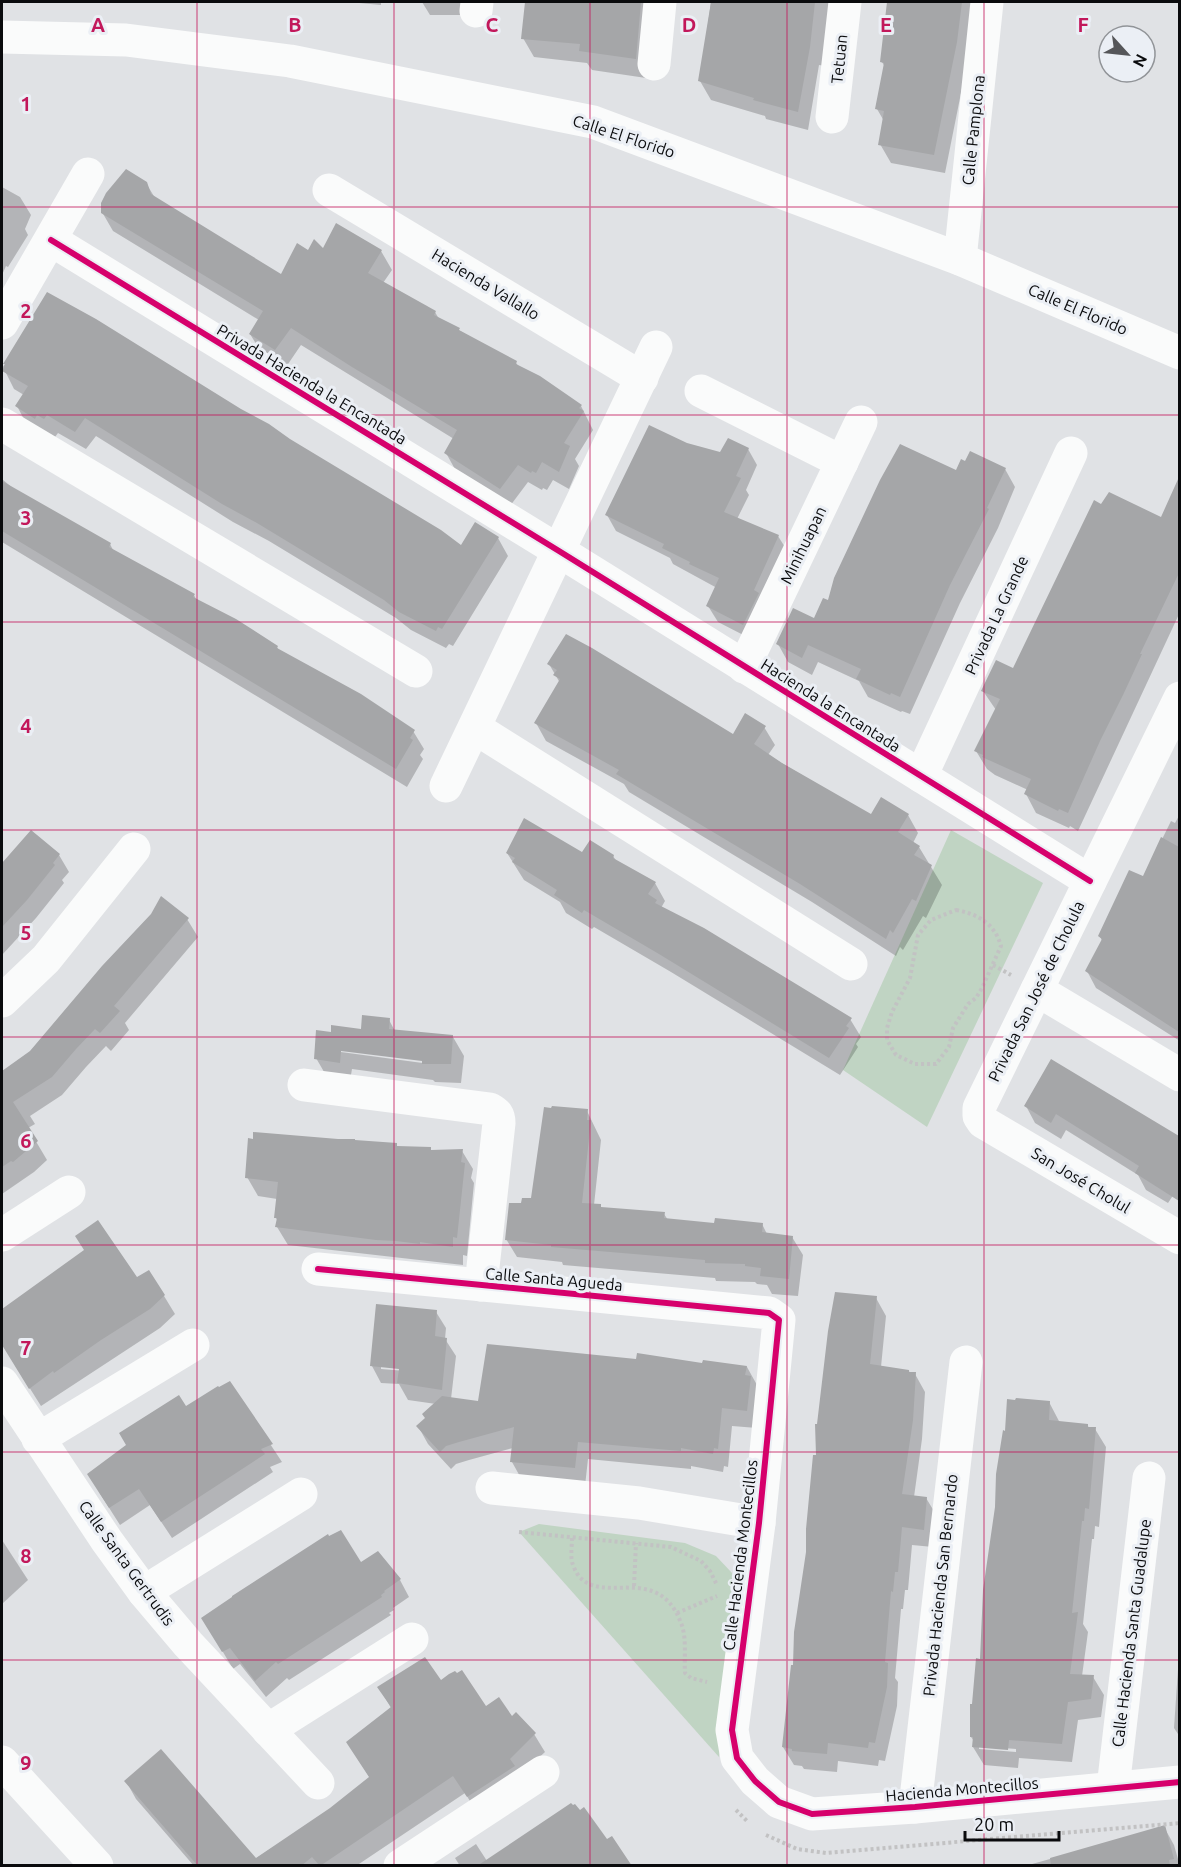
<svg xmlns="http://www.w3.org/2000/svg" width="1181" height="1867" font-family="Ubuntu,sans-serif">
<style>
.green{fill:#c0d4c3}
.shadow{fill:#0003;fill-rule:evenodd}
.building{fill:#a5a6a8}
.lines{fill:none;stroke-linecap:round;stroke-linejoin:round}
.path{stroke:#c2c2c3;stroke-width:4;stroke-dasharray:3 3;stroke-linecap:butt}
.street{stroke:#fafbfb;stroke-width:33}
.secondary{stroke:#fafbfb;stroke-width:33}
.cycleway-casing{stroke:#ebeff5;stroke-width:10}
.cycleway{stroke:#d6006c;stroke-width:6}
.grid{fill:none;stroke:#c2185b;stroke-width:1.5;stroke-opacity:0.55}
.labels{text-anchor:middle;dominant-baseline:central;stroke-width:6;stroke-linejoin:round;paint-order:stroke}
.street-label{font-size:16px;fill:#0a0b0d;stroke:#ebeff5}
.grid-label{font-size:20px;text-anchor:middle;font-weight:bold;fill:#c2185b;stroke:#ebeff5;stroke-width:6;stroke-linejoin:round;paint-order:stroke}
</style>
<rect width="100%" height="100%" fill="#e0e2e5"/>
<g class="green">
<polygon points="951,830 1043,883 927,1127 843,1070"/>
<polygon points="539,1524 685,1543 716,1556 732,1573 735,1609 719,1757 519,1532"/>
</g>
<g class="shadow">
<polygon points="348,2 381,2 381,5"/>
<polygon points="422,2 469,2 468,15 430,15"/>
<polygon points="527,2 662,2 646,78 592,70 587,63 534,57 523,38"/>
<polygon points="711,2 841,2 831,67 819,65 808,130 766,119 765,116 711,100 700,81"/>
<polygon points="888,2 974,2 968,58 945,173 891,163 880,144 884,121 877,109 885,67 882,62"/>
<polygon points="146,183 155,198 282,276 308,252 324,250 337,225 381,251 392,270 383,283 435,312 439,319 516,363 519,367 581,406 593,430 575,459 579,466 569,489 553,480 547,490 543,488 542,490 528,482 510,506 456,471 446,453 454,439 301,345 286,367 261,352 250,334 259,320 113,231 102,212"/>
<polygon points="2,187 20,197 31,215 25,229 28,235 8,267 6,266 2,275"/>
<polygon points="48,294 462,548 498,538 508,556 453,646 449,644 446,648 411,630 396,618 269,541 233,522 96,436 86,449 58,433 55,437 27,425 17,406 24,395 14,389 3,367"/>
<polygon points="686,444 721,454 748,449 757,465 746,490 749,495 737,519 778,536 788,552 753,640 718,622 708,606 717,588 673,564 670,558 616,531 607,515"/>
<polygon points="1005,469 1015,487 998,528 960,603 910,714 902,711 901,712 868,697 859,681 818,662 812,675 788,662 778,644 815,620 829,602 956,472"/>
<polygon points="2,479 15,490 110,544 114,552 194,595 197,601 277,647 279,651 413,731 424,749 420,755 423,759 407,787 2,542"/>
<polygon points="1102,506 1162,519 1166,511 1180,517 1180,612 1078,831 1070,826 1069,828 1036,813 1026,794 1028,790 995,775 987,769 976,751 996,710 983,691 1013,670"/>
<polygon points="549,664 734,736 764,727 775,745 768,755 871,816 908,815 918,833 913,843 919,847 942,885 926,918 923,916 903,950 900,947 896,956 812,902 629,792 624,784 546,741 536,723 560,683"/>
<polygon points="1180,814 1180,1041 1096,988 1087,971 1102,941 1100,936 1143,878 1171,821 1175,823"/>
<polygon points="37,837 59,855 69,872 62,880 64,883 36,918 2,955 2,878"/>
<polygon points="507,853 613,856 617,862 655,883 665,901 661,908 850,1019 861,1037 856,1044 858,1047 840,1075 671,972 594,927 592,929 566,913 560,902 524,880"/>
<polygon points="187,919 198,937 125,1023 129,1030 111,1051 106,1046 86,1067 62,1095 30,1116 35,1124 28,1128 47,1160 34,1172 2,1194 2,1072 31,1052"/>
<path d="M389,1020L395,1031L453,1037L464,1056L461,1083L435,1082L433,1080L352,1069L350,1081L327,1077L316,1058L332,1034L363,1031ZM341,1049L430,1061V1064L341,1052Z"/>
<polygon points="1052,1061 1180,1138 1180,1185 1168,1203 1146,1190 1138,1175 1066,1130 1061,1139 1035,1123 1026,1106"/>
<polygon points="587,1111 601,1140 594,1205 602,1208 664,1214 668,1220 716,1224 762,1224 767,1234 792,1237 803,1255 798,1296 772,1294 767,1285 757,1284 755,1282 716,1281 715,1278 563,1265 562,1262 517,1257 506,1239 522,1205 533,1200"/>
<polygon points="397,1147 431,1151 462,1151 473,1169 471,1178 474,1183 467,1256 463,1255 463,1265 288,1245 277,1227 278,1221 275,1217 277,1199 258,1196 247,1177"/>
<polygon points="85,1251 164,1296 175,1314 160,1328 41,1406 24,1379 18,1358 2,1331 2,1311"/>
<polygon points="876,1298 886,1316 881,1367 909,1371 910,1373 915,1374 925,1392 922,1439 914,1497 926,1498 937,1516 933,1547 912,1545 908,1590 905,1590 903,1609 901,1609 895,1678 898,1682 897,1706 885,1761 879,1760 878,1766 838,1761 837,1772 804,1769 802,1766 794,1765 783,1747 808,1552 817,1457"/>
<path d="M436,1312L446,1328L445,1339L456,1356L451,1399L479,1403L637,1361L747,1367L757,1385V1428L732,1426L728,1467L724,1466L723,1472L691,1466V1469L588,1459L585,1486L522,1480L512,1462L513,1448L469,1460L456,1464L451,1469L428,1444L418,1426L426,1419L436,1404L408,1400L399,1384L381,1383L372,1366ZM381,1366L406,1368V1371L381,1369Z"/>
<polygon points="230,1383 282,1462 270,1467 273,1472 172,1538 150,1505 120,1525 99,1492 127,1445 186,1408"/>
<path d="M1049,1402L1060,1423L1088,1426L1089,1428L1095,1429L1106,1447L1099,1527L1095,1526L1094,1539H1092L1083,1624L1088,1632L1082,1676L1093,1677L1104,1695L1101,1717L1078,1720L1072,1762L1019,1758L1018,1768L984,1765L973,1747L974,1741L971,1737L973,1705L982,1661ZM979,1746L1016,1749V1752L979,1749Z"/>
<polygon points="2,1540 28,1580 2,1604"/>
<polygon points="361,1564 400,1580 409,1597 393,1608 394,1610 389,1613 391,1615 289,1680 287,1678 266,1697 240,1664 233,1669 213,1635"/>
<polygon points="1180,1640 1180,1737 1174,1728"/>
<polygon points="440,1682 485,1708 512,1718 534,1734 545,1752 478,1814 465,1793 356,1866 194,1866 136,1799 126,1781 255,1859 331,1810 370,1778 348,1743 391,1708 379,1687"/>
<polygon points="580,1812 631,1866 460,1866 455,1858 476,1844 487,1861"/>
<polygon points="1164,1827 1174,1845 1180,1866 1025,1866"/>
</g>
<g class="building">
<polygon points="525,2 641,2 636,59 579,51 580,44 521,39"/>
<polygon points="711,2 815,2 810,47 798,112 753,100 754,98 698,81"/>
<polygon points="887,2 962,2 957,42 934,155 878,145 884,111 875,109 884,63 880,62"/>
<polygon points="126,169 147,182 151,194 281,274 297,243 308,250 314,239 323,248 336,223 382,250 368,273 436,311 434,315 460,328 459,330 517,361 516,364 540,376 582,405 579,408 584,411 564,443 570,446 559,472 542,462 536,473 532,471 531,473 518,465 500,489 444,453 457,430 352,367 291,328 275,350 249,334 263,311 101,213 101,203 106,193"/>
<polygon points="47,292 96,319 241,409 269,424 290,439 441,530 461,545 475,522 499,537 442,629 438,627 436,631 399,612 384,600 257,523 222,504 85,418 75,432 47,415 44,419 37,415 35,419 15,406 28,386 2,371 5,364 3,364"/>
<polygon points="649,425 687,443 720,452 728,438 749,448 736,476 741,478 724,512 779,535 754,590 759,593 743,625 706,606 719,578 689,564 690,562 662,548 664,544 605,515"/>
<polygon points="900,444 956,470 961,459 965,461 970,451 1006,468 987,508 989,509 950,585 900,697 891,693 890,695 856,679 861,669 808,645 802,658 776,644 793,608 814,618 823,598 828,600 834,578 880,480"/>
<polygon points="1179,477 1179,573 1140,654 1142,654 1123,695 1100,741 1068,813 1059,809 1058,811 1024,794 1031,779 982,757 983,755 974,751 1000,699 981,691 996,660 1013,668 1094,500 1101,504 1109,492 1161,517"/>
<polygon points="2,481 111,543 109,547 195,594 193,597 236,619 278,646 277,648 361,694 415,730 410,738 413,740 396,769 2,531"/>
<polygon points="566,634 592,648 733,734 745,713 766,726 754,744 782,763 871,814 881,797 909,814 898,832 920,846 914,855 932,865 916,901 912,899 893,933 890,930 886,939 800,884 616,774 619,770 534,723 560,679 553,675 557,670 547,664"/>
<polygon points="524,818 582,852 590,840 614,855 613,858 656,882 648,894 657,900 655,903 704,928 852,1018 846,1026 849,1028 829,1058 659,954 584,910 582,913 554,895 557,890 512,862 515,858 506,853"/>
<polygon points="31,830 60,854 53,863 55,865 27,900 2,927 2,863"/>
<polygon points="1161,837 1179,847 1179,1032 1085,971 1102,939 1098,936 1129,870 1143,876"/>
<polygon points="161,896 189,918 114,1006 120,1011 100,1033 95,1029 76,1049 52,1077 13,1102 38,1141 13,1162 11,1161 2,1167 2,1071 30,1051 102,966 151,914"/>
<polygon points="362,1015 390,1018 389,1029 453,1035 451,1064 422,1064 422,1061 341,1051 340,1063 314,1059 316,1030 331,1032 331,1025 361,1029"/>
<polygon points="1051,1059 1179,1136 1179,1201 1135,1173 1139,1166 1056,1114 1051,1123 1024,1106"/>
<polygon points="552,1106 588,1109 587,1120 591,1120 582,1203 601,1204 601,1207 665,1212 664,1218 714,1223 715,1218 763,1223 762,1232 793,1236 789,1279 760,1276 761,1268 745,1266 745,1264 705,1263 705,1260 551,1247 551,1245 505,1240 509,1203 521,1203 522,1198 531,1198 544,1107 551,1108"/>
<polygon points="253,1132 338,1139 355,1139 355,1140 397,1143 397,1146 431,1147 431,1150 463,1149 461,1162 465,1163 457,1238 453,1237 453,1247 420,1242 420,1244 396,1241 376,1240 275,1227 277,1218 274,1218 278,1182 245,1178 248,1138 253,1139"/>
<polygon points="98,1220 137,1277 149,1270 165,1295 150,1309 101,1340 54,1373 53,1371 29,1389 2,1345 2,1309 84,1250 75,1236"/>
<polygon points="835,1292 877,1296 870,1364 909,1370 909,1372 916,1372 913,1420 902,1494 927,1497 924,1530 902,1527 898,1572 895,1572 893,1592 891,1591 885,1662 888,1663 887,1687 875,1743 869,1742 868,1748 828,1743 827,1754 792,1751 792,1749 782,1747 791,1665 793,1665 794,1632 806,1552 806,1529 813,1455 816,1455 815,1424 817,1424 828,1331"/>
<polygon points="376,1304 437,1310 435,1336 447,1338 442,1390 397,1383 399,1369 370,1366"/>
<polygon points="487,1344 636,1359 637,1353 702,1363 703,1360 747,1366 745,1375 751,1376 747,1411 722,1408 718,1449 714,1448 713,1454 681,1448 681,1451 578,1442 575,1468 510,1462 514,1427 459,1442 446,1446 440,1452 416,1426 425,1418 422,1414 442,1396 478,1401"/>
<polygon points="230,1381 273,1444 261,1449 265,1454 161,1522 139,1489 109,1508 87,1474 126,1445 119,1433 179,1395 186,1406 218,1386 219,1387"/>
<polygon points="1016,1398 1050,1401 1049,1420 1088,1424 1088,1427 1096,1427 1089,1509 1085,1508 1084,1521 1082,1521 1072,1613 1078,1612 1070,1674 1094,1675 1091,1699 1068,1702 1062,1744 1009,1740 1008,1750 972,1747 973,1737 970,1737 970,1704 972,1704 976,1658 980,1659 983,1590 995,1507 996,1474 1003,1430 1005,1431 1007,1399 1015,1400"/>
<polygon points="341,1530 361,1562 378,1551 401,1579 384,1591 385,1592 381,1595 382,1597 278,1664 276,1662 255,1681 230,1648 222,1652 201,1618 232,1597 232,1596 311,1545 328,1534 329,1536"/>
<polygon points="425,1657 441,1680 449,1674 455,1671 457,1673 462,1670 486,1706 499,1697 512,1716 516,1712 536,1733 510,1759 515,1766 467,1797 453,1776 320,1866 312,1857 301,1866 198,1866 124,1781 161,1749 256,1858 330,1808 369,1777 346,1742 391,1707 377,1687"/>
<polygon points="571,1803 573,1805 575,1804 580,1810 584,1807 607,1839 612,1836 632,1866 477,1866"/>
<polygon points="1165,1825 1174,1859 1169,1860 1170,1866 1051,1866 1050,1858"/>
</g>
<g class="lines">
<g class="path">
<path d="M956,910C978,914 995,924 1001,946L982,988L976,998L968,1004L953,1028L949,1047L936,1064H915L896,1055L887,1040V1028L892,1012L910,978L918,935L931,920Z"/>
<polyline points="993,965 1011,975"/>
<polyline points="519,1532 671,1547 701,1561 710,1571 717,1585"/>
<path d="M572,1538C572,1546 570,1558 573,1565C591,1615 656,1556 681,1623C687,1637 684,1658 685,1673L691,1678L707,1682"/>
<polyline points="634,1586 636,1543"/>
<polyline points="677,1613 717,1596"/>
<polyline points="736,1810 748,1822"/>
<polyline points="766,1835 797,1849 826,1853 1180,1823"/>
</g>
<g class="street">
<polyline points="476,11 477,2"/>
<polyline points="654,64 660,2"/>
<polyline points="832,117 845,2"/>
<polyline points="329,190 642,378"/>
<polyline points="51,240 559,551 1090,881"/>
<polyline points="960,259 987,2"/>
<polyline points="2,323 88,174"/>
<polyline points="701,391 842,462"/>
<polyline points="2,424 416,671"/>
<polyline points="744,667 861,422"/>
<polyline points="1180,698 979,1108 979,1116 983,1122 1180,1238"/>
<polyline points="475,728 851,964"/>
<polyline points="921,776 1071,453"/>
<polyline points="446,786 656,347"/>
<polyline points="1037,990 1180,1075"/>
<polyline points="2,1001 46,959 134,849"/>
<path d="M304,1085L490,1109C497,1113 499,1115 499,1123L481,1285"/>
<polyline points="2,1235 69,1192"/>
<polyline points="318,1269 769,1313 779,1320 759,1523 732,1730 737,1758 755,1781 779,1802 812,1814 915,1807 1180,1782"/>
<polyline points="2,1383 107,1541 144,1592 188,1644 318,1783"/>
<polyline points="38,1439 193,1345"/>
<polyline points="492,1488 639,1503 759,1523"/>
<polyline points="144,1592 301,1494"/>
<polyline points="268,1730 412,1639"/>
<polyline points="1113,1788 1149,1478"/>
<polyline points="915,1807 966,1362"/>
<polyline points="400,1866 543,1772"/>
</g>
<g class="secondary">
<polyline points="2,37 126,40 290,61 593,122 960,259 1180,353"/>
<polyline points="2,1762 97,1866"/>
</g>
<defs>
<g id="cycleway">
<polyline points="51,240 559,551 1090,881"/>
<polyline points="318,1269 769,1313 779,1320 759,1523 732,1730 737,1758 755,1781 779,1802 812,1814 915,1807 1180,1782"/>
</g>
</defs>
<use href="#cycleway" class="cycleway-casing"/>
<use href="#cycleway" class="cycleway"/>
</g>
<path class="grid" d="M197,2V1866M394,2V1866M590,2V1866M787,2V1866M984,2V1866M2,207H1180M2,415H1180M2,622H1180M2,830H1180M2,1037H1180M2,1245H1180M2,1452H1180M2,1660H1180"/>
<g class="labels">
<g class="street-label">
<text transform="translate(839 59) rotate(-84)">Tetuan</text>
<text transform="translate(973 130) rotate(-84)">Calle Pamplona</text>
<text transform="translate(624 136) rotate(18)">Calle El Florido</text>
<text transform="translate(486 284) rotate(31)">Hacienda Vallallo</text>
<text transform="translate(1078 309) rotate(23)">Calle El Florido</text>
<text transform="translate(312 384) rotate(31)">Privada Hacienda la Encantada</text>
<text transform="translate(803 545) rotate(-64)">Minihuapan</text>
<text transform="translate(996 615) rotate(-65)">Privada La Grande</text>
<text transform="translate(831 705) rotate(32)">Hacienda la Encantada</text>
<text transform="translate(1036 991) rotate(-64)">Privada San José de Cholula</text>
<text transform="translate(1081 1180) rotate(31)">San José Cholul</text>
<text transform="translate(554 1279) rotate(5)">Calle Santa Agueda</text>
<text transform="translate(740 1555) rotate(-83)">Calle Hacienda Montecillos</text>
<text transform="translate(127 1563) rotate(54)">Calle Santa Gertrudis</text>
<text transform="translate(940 1585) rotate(-84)">Privada Hacienda San Bernardo</text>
<text transform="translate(1131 1633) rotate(-83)">Calle Hacienda Santa Guadalupe</text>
<text transform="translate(962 1789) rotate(-5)">Hacienda Montecillos</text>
</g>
</g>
<g class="grid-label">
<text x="98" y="32">A</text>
<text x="295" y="32">B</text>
<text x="492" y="32">C</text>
<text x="689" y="32">D</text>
<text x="886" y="32">E</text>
<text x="1083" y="32">F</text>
<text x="26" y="111">1</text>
<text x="26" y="318">2</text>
<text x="26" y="525">3</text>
<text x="26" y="733">4</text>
<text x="26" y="940">5</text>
<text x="26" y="1148">6</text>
<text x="26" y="1355">7</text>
<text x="26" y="1563">8</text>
<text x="26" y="1770">9</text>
</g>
<rect width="1181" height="1867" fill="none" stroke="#0a0b0d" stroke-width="6"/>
<g transform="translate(1127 54) rotate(117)"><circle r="28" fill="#ebeff5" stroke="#919498" stroke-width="1.5"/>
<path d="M0-4.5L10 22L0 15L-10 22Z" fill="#555659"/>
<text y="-9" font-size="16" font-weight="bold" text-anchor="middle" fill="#0a0b0d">N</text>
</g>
<path d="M965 1831v9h94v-9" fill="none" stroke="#0a0b0d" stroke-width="3"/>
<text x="974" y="1831" font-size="18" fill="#0a0b0d" stroke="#ebeff5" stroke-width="4.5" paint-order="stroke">20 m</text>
</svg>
